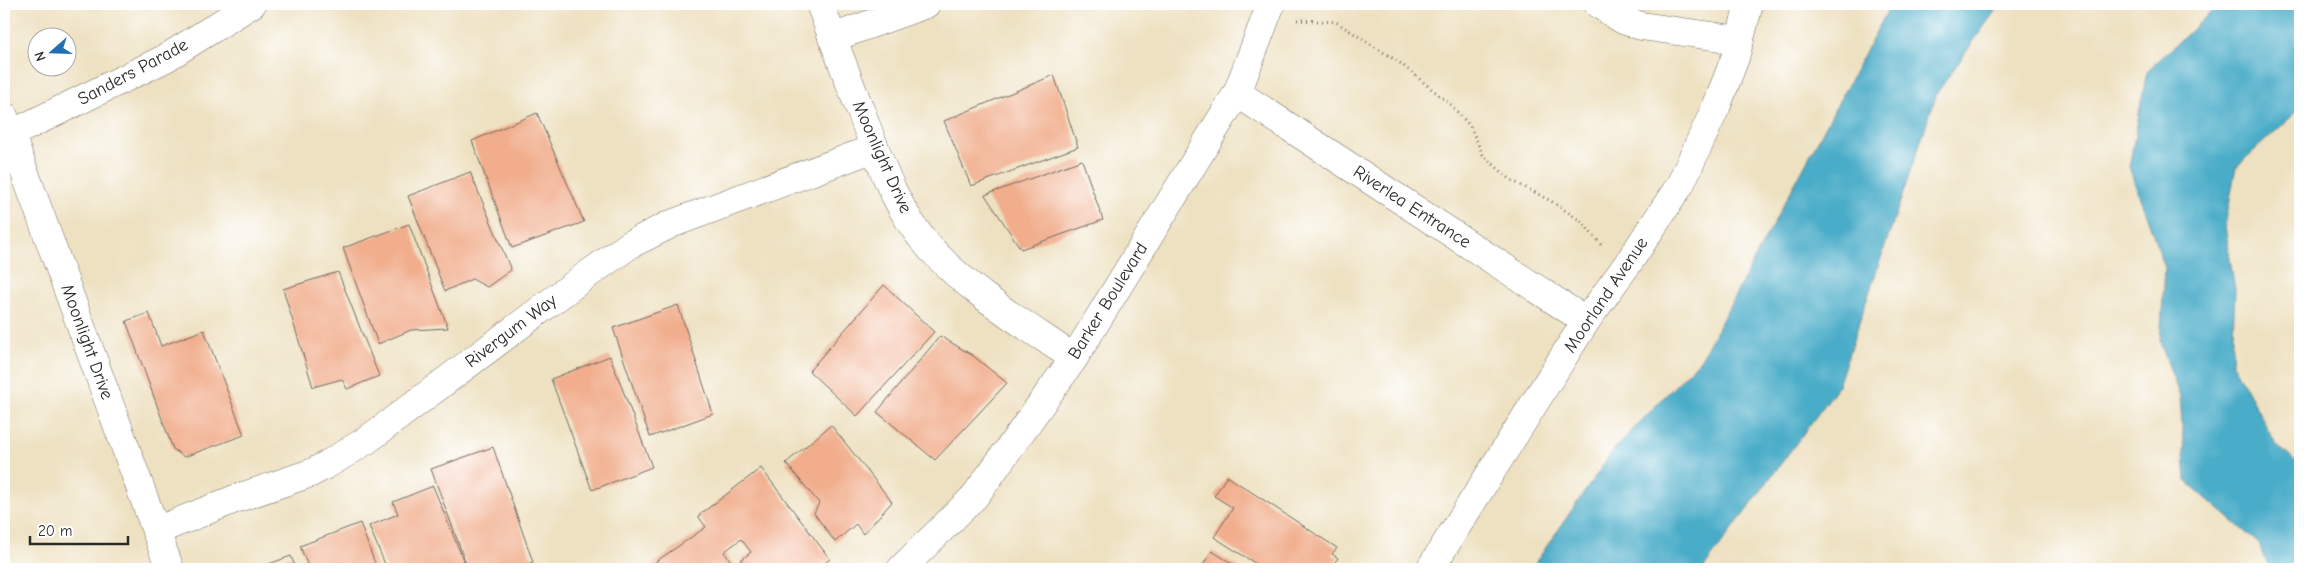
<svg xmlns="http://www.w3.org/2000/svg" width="2304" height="573" font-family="'Comic Neue',sans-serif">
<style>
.water{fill:#48acc8;stroke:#3a6c7a}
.building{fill:#f1ad8c}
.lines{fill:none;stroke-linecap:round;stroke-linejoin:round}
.minor-casing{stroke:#6f6b60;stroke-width:29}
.path{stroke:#6f6b60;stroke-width:3;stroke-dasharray:1 4;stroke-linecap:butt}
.minor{stroke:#fff;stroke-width:28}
.labels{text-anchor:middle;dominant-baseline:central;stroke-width:4.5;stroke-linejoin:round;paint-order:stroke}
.street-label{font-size:18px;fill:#2b2b2b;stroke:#fff}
</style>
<rect width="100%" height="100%" fill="#fff"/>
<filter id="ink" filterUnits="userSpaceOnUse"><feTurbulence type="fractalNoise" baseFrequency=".02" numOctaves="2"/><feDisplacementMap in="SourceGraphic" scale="10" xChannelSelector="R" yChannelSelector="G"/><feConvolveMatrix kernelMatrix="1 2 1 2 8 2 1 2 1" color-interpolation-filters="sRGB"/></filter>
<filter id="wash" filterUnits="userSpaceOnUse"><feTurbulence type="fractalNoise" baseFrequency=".0096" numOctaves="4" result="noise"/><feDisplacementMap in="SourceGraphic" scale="20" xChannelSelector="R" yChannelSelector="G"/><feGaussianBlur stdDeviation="1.12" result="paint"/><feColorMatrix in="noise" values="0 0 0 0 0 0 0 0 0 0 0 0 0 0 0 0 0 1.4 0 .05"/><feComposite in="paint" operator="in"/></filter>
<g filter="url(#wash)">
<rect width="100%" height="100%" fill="#eee1c1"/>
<g class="water">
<polygon points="1891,4 2000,4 1937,93 1837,388 1703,569 1531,569 1615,448 1701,359"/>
<polygon points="2220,4 2300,4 2300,109 2236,167 2225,226 2235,290 2232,363 2276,444 2300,466 2300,569 2270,569 2259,544 2186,481 2180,397 2160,342 2165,268 2129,167 2147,71"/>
</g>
<g id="blocks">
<g class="building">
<polygon points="1054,75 1078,147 971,186 944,121"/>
<polygon points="537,113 584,222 512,248 472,141"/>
<polygon points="1082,160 1103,220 1021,249 985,195"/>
<polygon points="470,172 511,270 487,287 472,279 445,291 408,196"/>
<polygon points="409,224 448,328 411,330 378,344 343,248"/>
<polygon points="338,272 379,376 347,389 342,379 313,387 283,289"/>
<polygon points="884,285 934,332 857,416 809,371"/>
<polygon points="678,305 713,414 650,437 613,328"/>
<polygon points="149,313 161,346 204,330 244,435 184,457 173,449 126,321"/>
<polygon points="940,336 972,355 1007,383 935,460 877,412"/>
<polygon points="610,356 652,467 592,490 551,379"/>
<polygon points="831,425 892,502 863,534 856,524 835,542 814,513 819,503 786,463"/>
<polygon points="493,447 533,562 512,569 468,569 431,469"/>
<polygon points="761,468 830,559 817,569 746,569 740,561 751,552 741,539 724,552 737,569 649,569 648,567 706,527 698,516"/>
<polygon points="1227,476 1337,548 1332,554 1338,558 1330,569 1264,569 1214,537 1233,508 1214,496"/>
<polygon points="433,486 467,569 387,569 369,526 398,514 393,502"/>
<polygon points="360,523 377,569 309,569 300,546"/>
<polygon points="1212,551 1241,569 1200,569"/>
<polygon points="291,556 296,569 255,569"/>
</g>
</g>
</g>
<g filter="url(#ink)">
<use href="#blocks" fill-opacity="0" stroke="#6f6b60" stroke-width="1"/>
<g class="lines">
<defs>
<g id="minor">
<path d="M820,4C834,42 848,79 863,117C880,162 897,212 930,248C970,292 1024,324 1074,358"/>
<polyline points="1598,4 1623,20 1641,26 1740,40"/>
<polyline points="832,38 926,4"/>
<polyline points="1237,93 1586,321"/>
<polyline points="4,116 170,569"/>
<polyline points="11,134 166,58 252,4"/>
<polyline points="156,531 235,499 311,473 328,464 367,440 584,277 631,244 671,224 875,148"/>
<polyline points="901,569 975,496 1074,358 1237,93 1271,4"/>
<polyline points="1430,569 1586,321 1629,262 1680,185 1717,105 1735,58 1749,4"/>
</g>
</defs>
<use href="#minor" class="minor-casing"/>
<polyline class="path" points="1297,20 1336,22 1400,63 1450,104 1470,126 1483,155 1511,180 1551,201 1581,221 1603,247"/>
<use href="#minor" class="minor"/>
</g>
</g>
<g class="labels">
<g class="street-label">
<text transform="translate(133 72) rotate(-28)">Sanders Parade</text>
<text transform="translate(882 157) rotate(66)">Moonlight Drive</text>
<text transform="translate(1412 207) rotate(33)">Riverlea Entrance</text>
<text transform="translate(1606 295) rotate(-56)">Moorland Avenue</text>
<text transform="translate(1108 301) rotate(-58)">Barker Boulevard</text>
<text transform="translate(511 331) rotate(-37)">Rivergum Way</text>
<text transform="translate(87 342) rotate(70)">Moonlight Drive</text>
</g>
</g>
<rect width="2304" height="573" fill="none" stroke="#fff" stroke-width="20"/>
<g transform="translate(52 52) rotate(250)"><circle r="24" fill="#ffffff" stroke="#aaaaaa"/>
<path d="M0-4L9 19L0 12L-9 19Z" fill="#1f6fb2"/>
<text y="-8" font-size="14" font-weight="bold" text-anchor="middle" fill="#2b2b2b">N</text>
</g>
<path d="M30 536v8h98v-8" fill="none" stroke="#2b2b2b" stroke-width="2.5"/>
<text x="38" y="536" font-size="15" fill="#2b2b2b" stroke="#ffffff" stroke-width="4" paint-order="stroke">20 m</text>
</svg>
